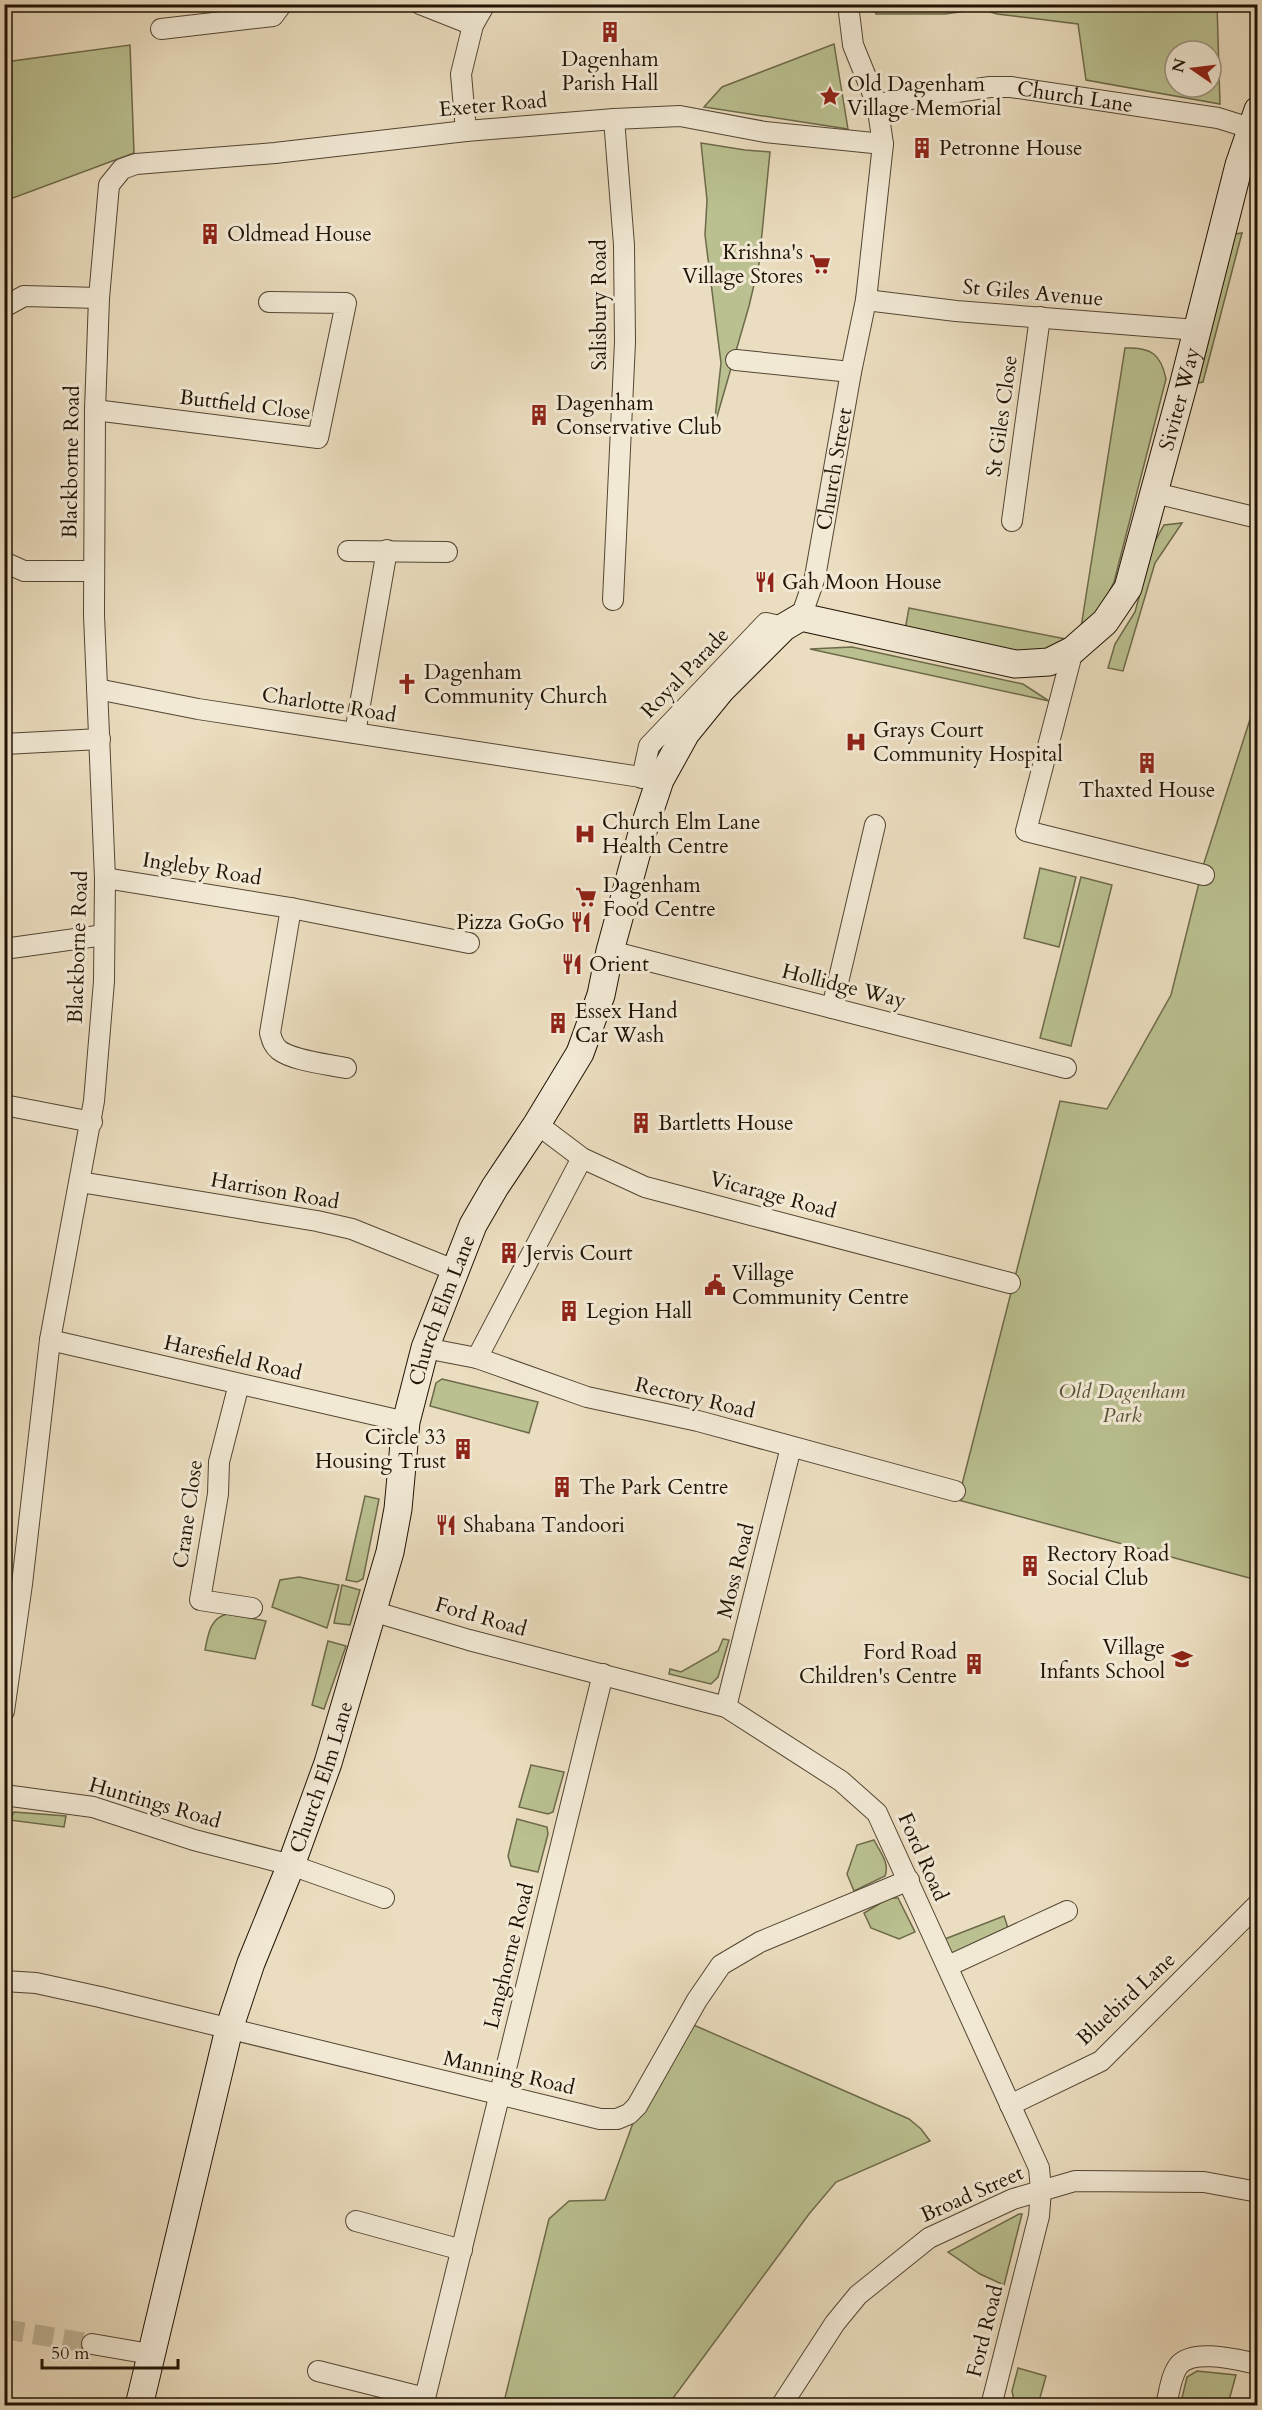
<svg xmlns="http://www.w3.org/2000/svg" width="1262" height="2410" font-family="Cardo,serif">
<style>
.green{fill:#bac090;stroke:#6d6a4a;stroke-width:1.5;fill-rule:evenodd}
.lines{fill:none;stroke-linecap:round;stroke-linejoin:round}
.street-tunnel{stroke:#c2b59a;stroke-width:20;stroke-dasharray:20 10;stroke-linecap:butt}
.street-casing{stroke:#534633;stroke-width:22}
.secondary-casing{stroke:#201304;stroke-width:29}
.street{stroke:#f2e9d5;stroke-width:20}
.secondary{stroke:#f2e9d5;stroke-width:27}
.labels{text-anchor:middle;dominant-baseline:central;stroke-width:6;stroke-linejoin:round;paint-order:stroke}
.poi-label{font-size:21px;fill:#201304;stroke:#f2e9d5;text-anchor:start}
.street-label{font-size:21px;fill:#201304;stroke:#f2e9d5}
.park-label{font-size:21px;font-style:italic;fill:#565035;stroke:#f2e9d5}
</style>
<rect width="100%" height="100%" fill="#ebddbf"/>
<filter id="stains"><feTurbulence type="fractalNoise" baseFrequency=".00333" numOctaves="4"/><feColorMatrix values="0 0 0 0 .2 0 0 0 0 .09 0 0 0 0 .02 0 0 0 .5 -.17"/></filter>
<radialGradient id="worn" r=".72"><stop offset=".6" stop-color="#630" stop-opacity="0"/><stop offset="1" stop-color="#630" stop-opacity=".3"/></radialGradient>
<g class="green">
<path d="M872,5H1217L1220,104L1086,80L1078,24L997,14L981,9L945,14H876ZM1175,51H1211V87H1175Z"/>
<polygon points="834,44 848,129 704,107 722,87"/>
<polygon points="130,45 134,153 5,201 5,62"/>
<polygon points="701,143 745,150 770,152 759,264 749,306 714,427 721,363 705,235 707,200"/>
<polygon points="1242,233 1203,382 1198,383 1235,234"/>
<path d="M1125,348C1151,347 1161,354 1166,379L1114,582L1097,616L1080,634Z"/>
<polygon points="1182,523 1155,563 1123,671 1108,668 1115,644 1135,612 1154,543 1164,525"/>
<polygon points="909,608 1076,641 1035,658 905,630"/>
<polygon points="852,647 1023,684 1049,701 810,649"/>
<polygon points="1257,704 1257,1580 958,1500 1060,1101 1107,1109 1171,995 1204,863 1254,707"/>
<polygon points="1040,868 1076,877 1059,947 1024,938"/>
<polygon points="1081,877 1112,885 1071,1046 1040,1038"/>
<polygon points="442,1379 538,1402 529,1433 430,1406 436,1383"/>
<polygon points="365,1496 379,1499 363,1579 357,1582 346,1580"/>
<polygon points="299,1577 339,1585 327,1628 272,1607 280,1580"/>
<polygon points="342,1585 360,1590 350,1625 334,1623"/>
<path d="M227,1614L266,1621L255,1659L205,1650C208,1635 210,1618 227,1614Z"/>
<polygon points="723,1639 729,1640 718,1677 711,1684 669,1674 670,1669 681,1672 718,1651"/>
<polygon points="328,1641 346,1646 324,1709 312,1705"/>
<polygon points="531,1765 564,1772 553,1812 548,1814 519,1807"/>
<polygon points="14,1812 66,1816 64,1827 9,1820"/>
<polygon points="517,1819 547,1827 548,1834 538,1872 511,1866 508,1856"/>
<path d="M874,1840C880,1852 890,1863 885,1876L854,1891L847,1874L857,1845Z"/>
<polygon points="889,1898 898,1898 915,1932 899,1939 871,1928 864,1913"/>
<polygon points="1004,1916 1010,1934 954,1959 945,1939"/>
<polygon points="689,2023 909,2119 921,2129 930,2141 836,2182 809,2214 668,2405 503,2406 549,2219 569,2201 605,2200 637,2112"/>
<polygon points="1019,2214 1022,2214 1004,2285 980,2274 948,2252"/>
<polygon points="1018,2368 1046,2376 1038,2405 1015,2405 1012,2391"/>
<polygon points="1197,2371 1236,2375 1228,2404 1215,2405 1182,2398 1187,2377"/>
</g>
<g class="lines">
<polyline class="street-tunnel" points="4,2329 92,2344"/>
<defs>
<g id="street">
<polyline points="420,4 473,25"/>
<polyline points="161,29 273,16 282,4"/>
<path id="s1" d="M877,104L990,87H1011L1218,118L1250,128"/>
<polyline points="466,131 461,74 473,25 485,4"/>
<polyline points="866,300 956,311 1197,330"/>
<polyline points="4,307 24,296 99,298"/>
<polyline points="736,360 851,372"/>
<polyline points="95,410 318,438 346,303 269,302"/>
<polyline points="1155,493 1258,518"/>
<polyline points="1012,521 1040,317"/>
<polyline points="348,551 447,552"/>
<polyline points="4,562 24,571 93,571"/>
<polyline points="613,600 625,342 624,245 614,119"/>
<path id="s2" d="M801,617L815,577L851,372L866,300L883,144L877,104L853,45L848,4"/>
<polyline points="1073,650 1026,831 1204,875"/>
<polyline points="97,689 198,709 660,780"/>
<polyline points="355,733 387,550"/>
<polyline points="4,744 100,739"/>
<polyline points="642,778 649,746 766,623 784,627"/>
<polyline points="105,878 291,908 469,943"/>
<path d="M291,908L270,1033C272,1040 273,1045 279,1050C293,1061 328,1064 346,1068"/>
<polyline points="4,949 104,935"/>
<polyline points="610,951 1066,1068"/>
<polyline points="832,1008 875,825"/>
<polyline points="4,1105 92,1122"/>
<polyline points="537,1124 582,1158 645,1187 1010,1283"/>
<polyline points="80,1182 317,1221 352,1229 454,1270"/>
<polyline points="50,1340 406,1422"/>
<polyline points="425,1348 477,1358 587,1397 698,1421 955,1491"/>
<polyline points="477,1358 582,1158"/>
<polyline points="239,1384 219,1462 218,1494 200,1600 252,1608"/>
<polyline points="372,1611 469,1640 726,1707 841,1781 877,1813 1039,2168 1041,2190 1039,2216 991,2406"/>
<polyline points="726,1707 791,1447"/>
<polyline points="4,1711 22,1584 50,1340 94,1101 104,981 105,878 94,615 95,410 99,298 109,185 122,169 136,164 275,153 466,131 614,119 680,116 765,132 883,144"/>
<polyline points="4,1795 93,1807 194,1840 291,1865 384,1898"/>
<polyline points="948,1966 1067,1911"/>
<polyline points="4,1981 36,1983 100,1997 600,2119 617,2119 629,2114 637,2106 697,2000 721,1965 760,1942 909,1880"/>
<polyline points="1010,2105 1101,2061 1258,1904"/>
<polyline points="356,2221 462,2250"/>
<polyline points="92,2344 150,2354"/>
<polyline points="318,2371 425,2398"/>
<polyline points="423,2406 603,1674"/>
<polyline points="781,2406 835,2323 858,2295 929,2238 1013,2199 1075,2181 1204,2182 1258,2192"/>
<path d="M1166,2406C1169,2393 1171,2375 1179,2365C1194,2348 1238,2360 1258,2364"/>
</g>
<g id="secondary">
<path id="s3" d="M139,2406L229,2029L251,1963L291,1865L328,1763L390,1552L398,1509L406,1422L425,1348L473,1225L495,1187L537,1124L580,1053L601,995L610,951L641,837L660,780L686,733L721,690L784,627L801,617L1015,664L1049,662L1073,650L1105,622L1128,588L1183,386L1239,165L1258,110"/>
</g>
</defs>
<use href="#street" class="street-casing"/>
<use href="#secondary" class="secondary-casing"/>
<use href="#street" class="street"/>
<use href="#secondary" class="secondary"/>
</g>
<defs>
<symbol id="building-bare" viewBox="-9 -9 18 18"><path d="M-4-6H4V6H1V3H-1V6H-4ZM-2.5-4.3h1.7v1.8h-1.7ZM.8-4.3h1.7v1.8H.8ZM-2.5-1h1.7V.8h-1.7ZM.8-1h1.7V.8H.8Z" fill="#8f2418" stroke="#f2e9d5" stroke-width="2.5" paint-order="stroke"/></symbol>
<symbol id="sight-bare" viewBox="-9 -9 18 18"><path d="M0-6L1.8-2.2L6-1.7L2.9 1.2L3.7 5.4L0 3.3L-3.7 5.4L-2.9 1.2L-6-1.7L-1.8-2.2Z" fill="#8f2418" stroke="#f2e9d5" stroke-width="2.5" paint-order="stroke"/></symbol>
<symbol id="supermarket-bare" viewBox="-9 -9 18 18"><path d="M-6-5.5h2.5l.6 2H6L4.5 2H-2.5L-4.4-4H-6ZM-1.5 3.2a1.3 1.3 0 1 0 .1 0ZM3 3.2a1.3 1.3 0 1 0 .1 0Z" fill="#8f2418" stroke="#f2e9d5" stroke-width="2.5" paint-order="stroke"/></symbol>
<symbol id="restaurant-bare" viewBox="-9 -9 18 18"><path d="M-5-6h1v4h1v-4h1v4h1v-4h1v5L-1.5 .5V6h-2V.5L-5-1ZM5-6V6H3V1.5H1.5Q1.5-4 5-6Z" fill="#8f2418" stroke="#f2e9d5" stroke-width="2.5" paint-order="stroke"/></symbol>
<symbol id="church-bare" viewBox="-9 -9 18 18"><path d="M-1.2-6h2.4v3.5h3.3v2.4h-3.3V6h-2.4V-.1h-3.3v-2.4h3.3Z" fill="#8f2418" stroke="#f2e9d5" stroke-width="2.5" paint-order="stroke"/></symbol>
<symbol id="hospital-bare" viewBox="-9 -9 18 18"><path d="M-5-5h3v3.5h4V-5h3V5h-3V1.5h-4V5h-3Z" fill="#8f2418" stroke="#f2e9d5" stroke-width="2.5" paint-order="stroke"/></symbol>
<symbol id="civic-bare" viewBox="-9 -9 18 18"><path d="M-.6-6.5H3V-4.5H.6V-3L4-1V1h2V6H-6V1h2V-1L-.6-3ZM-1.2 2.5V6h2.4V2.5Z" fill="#8f2418" stroke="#f2e9d5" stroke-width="2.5" paint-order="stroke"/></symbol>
<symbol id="school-bare" viewBox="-9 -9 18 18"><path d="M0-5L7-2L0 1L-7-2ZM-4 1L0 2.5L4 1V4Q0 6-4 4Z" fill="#8f2418" stroke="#f2e9d5" stroke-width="2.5" paint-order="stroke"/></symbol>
</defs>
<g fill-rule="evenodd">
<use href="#building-bare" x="595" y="17" width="30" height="30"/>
<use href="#sight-bare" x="815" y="81" width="30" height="30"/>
<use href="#building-bare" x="907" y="133" width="30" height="30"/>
<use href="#building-bare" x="195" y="219" width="30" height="30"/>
<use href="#supermarket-bare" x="805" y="249" width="30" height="30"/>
<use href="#building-bare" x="524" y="400" width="30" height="30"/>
<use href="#restaurant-bare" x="750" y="567" width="30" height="30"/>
<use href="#church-bare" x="392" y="669" width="30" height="30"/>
<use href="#hospital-bare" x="841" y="727" width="30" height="30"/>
<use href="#building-bare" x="1132" y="748" width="30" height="30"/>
<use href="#hospital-bare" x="570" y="819" width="30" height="30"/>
<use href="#supermarket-bare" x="571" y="882" width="30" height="30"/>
<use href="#restaurant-bare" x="566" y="907" width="30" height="30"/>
<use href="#restaurant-bare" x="557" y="949" width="30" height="30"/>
<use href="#building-bare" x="543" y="1008" width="30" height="30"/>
<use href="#building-bare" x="626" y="1108" width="30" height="30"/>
<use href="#building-bare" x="494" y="1238" width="30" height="30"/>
<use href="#civic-bare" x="700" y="1270" width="30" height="30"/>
<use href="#building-bare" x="554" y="1296" width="30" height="30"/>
<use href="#building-bare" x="448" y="1434" width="30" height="30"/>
<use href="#building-bare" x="547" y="1472" width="30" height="30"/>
<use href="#restaurant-bare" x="431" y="1510" width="30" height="30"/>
<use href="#building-bare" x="1015" y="1551" width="30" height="30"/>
<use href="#school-bare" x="1167" y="1644" width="30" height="30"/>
<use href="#building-bare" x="959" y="1649" width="30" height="30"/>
</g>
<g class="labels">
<g class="poi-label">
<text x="610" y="59" text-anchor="middle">Dagenham<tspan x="610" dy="24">Parish Hall</tspan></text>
<text x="847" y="84">Old Dagenham<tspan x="847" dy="24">Village Memorial</tspan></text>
<text x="939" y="148">Petronne House</text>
<text x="227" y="234">Oldmead House</text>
<text x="803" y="252" text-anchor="end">Krishna's<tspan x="803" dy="24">Village Stores</tspan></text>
<text x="556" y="403">Dagenham<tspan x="556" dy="24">Conservative Club</tspan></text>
<text x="782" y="582">Gah Moon House</text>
<text x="424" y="672">Dagenham<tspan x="424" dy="24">Community Church</tspan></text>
<text x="873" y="730">Grays Court<tspan x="873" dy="24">Community Hospital</tspan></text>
<text x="1147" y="790" text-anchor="middle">Thaxted House</text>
<text x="602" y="822">Church Elm Lane<tspan x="602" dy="24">Health Centre</tspan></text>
<text x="603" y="885">Dagenham<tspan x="603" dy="24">Food Centre</tspan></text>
<text x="564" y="922" text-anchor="end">Pizza GoGo</text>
<text x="589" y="964">Orient</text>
<text x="575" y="1011">Essex Hand<tspan x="575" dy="24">Car Wash</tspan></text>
<text x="658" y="1123">Bartletts House</text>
<text x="526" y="1253">Jervis Court</text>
<text x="732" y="1273">Village<tspan x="732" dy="24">Community Centre</tspan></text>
<text x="586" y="1311">Legion Hall</text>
<text x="446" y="1437" text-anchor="end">Circle 33<tspan x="446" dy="24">Housing Trust</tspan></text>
<text x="579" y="1487">The Park Centre</text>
<text x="463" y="1525">Shabana Tandoori</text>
<text x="1047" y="1554">Rectory Road<tspan x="1047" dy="24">Social Club</tspan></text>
<text x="1165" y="1647" text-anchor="end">Village<tspan x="1165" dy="24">Infants School</tspan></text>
<text x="957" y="1652" text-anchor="end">Ford Road<tspan x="957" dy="24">Children's Centre</tspan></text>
</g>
<g class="street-label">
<text stroke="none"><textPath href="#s1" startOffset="200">Church Lane</textPath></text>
<text transform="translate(493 105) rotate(-5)">Exeter Road</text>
<text transform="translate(1033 293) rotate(5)">St Giles Avenue</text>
<text transform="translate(599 305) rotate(-90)">Salisbury Road</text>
<text stroke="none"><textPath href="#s3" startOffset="2496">Siviter Way</textPath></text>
<text transform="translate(245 405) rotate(7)">Buttfield Close</text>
<text transform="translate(1002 416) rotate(-82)">St Giles Close</text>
<text transform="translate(71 462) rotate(-89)">Blackborne Road</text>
<text stroke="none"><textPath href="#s2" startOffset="152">Church Street</textPath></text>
<text transform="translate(685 673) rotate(-46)">Royal Parade</text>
<text transform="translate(329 705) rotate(9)">Charlotte Road</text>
<text transform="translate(202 869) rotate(9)">Ingleby Road</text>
<text transform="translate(78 947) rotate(-88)">Blackborne Road</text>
<text transform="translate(844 986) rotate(14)">Hollidge Way</text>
<text transform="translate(275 1191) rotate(10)">Harrison Road</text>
<text transform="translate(773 1195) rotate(15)">Vicarage Road</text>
<text stroke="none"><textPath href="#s3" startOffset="1140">Church Elm Lane</textPath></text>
<text transform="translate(233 1358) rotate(13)">Haresfield Road</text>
<text transform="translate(695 1398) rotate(13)">Rectory Road</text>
<text transform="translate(188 1514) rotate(-82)">Crane Close</text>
<text transform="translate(736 1571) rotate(-76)">Moss Road</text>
<text transform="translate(481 1617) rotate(16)">Ford Road</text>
<text stroke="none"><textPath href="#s3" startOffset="656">Church Elm Lane</textPath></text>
<text transform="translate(155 1803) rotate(16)">Huntings Road</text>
<text transform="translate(923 1857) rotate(66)">Ford Road</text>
<text transform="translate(509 1956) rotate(-76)">Langhorne Road</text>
<text transform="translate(1126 1999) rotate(-43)">Bluebird Lane</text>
<text transform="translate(509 2073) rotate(13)">Manning Road</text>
<text transform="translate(972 2194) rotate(-24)">Broad Street</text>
<text transform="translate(985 2331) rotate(-76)">Ford Road</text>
</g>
<g class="park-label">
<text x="1122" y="1391">Old Dagenham<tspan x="1122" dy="24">Park</tspan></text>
</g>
</g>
<rect width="1262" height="2410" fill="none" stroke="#ebddbf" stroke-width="24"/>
<rect x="6" y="6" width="1250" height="2398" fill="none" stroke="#201304" stroke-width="3"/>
<rect x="12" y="12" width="1238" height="2386" fill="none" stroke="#201304" stroke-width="1.5"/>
<g transform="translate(1193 69) rotate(284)"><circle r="28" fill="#f2e9d5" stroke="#9e9381" stroke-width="1.5"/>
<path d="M0-4.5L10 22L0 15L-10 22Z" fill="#8f2418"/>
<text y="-9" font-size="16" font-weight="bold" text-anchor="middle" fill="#201304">N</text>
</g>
<path d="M42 2359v9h136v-9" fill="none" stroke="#201304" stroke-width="3"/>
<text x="51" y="2359" font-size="18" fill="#201304" stroke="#f2e9d5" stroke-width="4.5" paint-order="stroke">50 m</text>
<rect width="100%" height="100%" filter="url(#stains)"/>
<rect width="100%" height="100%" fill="url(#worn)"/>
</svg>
